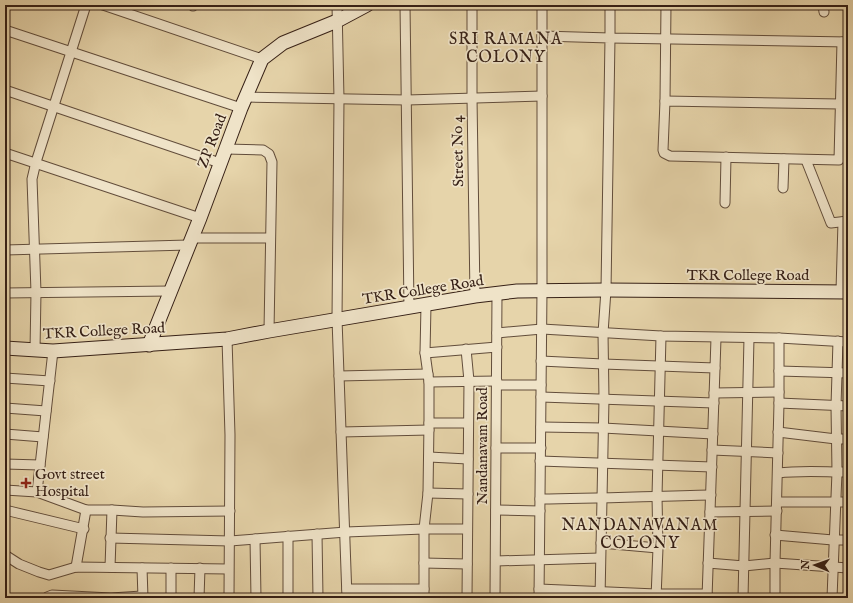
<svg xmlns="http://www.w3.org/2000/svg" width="853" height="603" font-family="'IM FELL English',serif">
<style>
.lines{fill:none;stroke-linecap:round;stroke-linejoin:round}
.street-casing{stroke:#624d3b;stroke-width:11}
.secondary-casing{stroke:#362016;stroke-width:15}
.street{stroke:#efe3c8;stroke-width:9}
.secondary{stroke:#efe3c8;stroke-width:13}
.poi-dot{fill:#8f2418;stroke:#efe3c8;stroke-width:1.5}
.labels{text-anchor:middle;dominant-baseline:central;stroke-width:3.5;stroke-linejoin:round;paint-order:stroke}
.street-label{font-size:15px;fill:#362016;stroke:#efe3c8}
.poi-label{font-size:15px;fill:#362016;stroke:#efe3c8;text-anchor:start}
.neighbourhood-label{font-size:16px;letter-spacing:1px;fill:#362016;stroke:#efe3c8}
</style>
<rect width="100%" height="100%" fill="#e6d4aa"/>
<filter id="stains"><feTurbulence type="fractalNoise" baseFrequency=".005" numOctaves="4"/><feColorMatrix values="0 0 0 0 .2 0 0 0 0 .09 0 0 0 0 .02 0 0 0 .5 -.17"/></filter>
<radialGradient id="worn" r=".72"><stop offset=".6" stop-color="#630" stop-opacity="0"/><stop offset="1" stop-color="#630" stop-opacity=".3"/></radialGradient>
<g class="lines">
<defs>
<g id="street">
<polyline points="103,5 262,59"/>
<polyline points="337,5 339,99 337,319 347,598"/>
<polyline points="405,5 409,308"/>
<polyline points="472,5 472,98 475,296"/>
<polyline points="610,5 610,38 848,42"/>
<polyline points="823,5 824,12"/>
<polyline points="193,6 194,5"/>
<polyline points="5,30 241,108"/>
<polyline points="542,36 610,38 606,290 603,333 604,399 600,598"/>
<polyline points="842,42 839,160 670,156 664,153 663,150 665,101 840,104 848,104"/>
<polyline points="5,90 220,163"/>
<polyline points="246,97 407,100 542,96"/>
<polyline points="665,101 666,5"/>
<polyline points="226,149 263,150 269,154 272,162 269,331"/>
<polyline points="5,153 200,218"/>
<polyline points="806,160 831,223 848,221"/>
<polyline points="783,188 784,159"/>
<polyline points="725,203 726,157"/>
<polyline points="191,238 270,238"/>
<polyline points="5,250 188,245"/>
<polyline points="841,291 843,222"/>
<polyline points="5,293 170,291"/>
<polyline points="497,333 542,329 661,336 779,338 848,342"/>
<polyline points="227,339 230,435 229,598"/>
<polyline points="466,349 469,381 467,598"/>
<polyline points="35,350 36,292 32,179 36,162 86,5"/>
<polyline points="425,353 497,347"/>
<polyline points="541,361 603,364 715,368 716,338"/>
<polyline points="779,371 848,373"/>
<polyline points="339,376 428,374"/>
<polyline points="5,378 50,381"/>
<polyline points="429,382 497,381"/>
<polyline points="497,385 541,385"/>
<polyline points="714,393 779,392"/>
<polyline points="541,397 714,403"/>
<polyline points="779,403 848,406"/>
<polyline points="5,408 46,411"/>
<polyline points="429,423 468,423"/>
<polyline points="541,427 603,428 713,434"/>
<polyline points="341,432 429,430"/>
<polyline points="778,432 836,439 848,439"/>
<polyline points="5,434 43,437"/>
<polyline points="496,448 541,448"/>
<polyline points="712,450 778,453"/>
<polyline points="429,457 468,459"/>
<polyline points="540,461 712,467"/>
<polyline points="5,464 40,465"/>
<path d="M778,473C801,470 824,472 848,472"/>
<polyline points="5,490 37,492 86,510 112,510 143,512 230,511"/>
<polyline points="37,492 53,351"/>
<polyline points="428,493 468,494"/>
<path d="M540,499C597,499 654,496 711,495"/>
<polyline points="777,502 848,502"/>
<polyline points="5,510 84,529"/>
<polyline points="496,510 540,511"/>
<polyline points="710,512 777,511"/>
<polyline points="317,534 318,598"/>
<polyline points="775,535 833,540 848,540"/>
<polyline points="288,536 288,598"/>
<polyline points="110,538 230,541 346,532 424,529 467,529"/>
<polyline points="255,539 256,598"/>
<polyline points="601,543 658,548"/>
<polyline points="5,555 19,564 39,572 49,575 76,567 228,569"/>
<polyline points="496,561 600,558"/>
<polyline points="424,563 467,564"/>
<polyline points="708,563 744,566 775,563 848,568"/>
<polyline points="76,567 86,510"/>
<polyline points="110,567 112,510"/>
<polyline points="142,568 143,598"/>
<polyline points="171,568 171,598"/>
<polyline points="347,589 424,589"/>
<polyline points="539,589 656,594 707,594"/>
<polyline points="47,597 52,595 111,598 142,596"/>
<polyline points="199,598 200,568"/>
<polyline points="424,598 424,529 428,493 429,423 429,382 425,353 426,305"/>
<polyline points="495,598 497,294"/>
<polyline points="539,598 542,290 542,5"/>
<polyline points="656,598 658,548 657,496 661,336"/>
<polyline points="707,598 715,368"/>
<polyline points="743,598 749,338"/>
<polyline points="775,598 775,563 779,403 779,338"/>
<polyline points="832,598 837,472 836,406 838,341"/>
</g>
<g id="secondary">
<polyline points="149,345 200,218 241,108 262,59 283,43 337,21 367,5"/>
<polyline points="5,348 53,351 227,339 269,331 475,296 517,291 606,290 848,292"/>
</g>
</defs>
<use href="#street" class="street-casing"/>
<use href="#secondary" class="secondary-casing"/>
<use href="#street" class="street"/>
<use href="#secondary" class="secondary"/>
</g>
<path class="poi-dot" d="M24 477h4v4h4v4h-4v4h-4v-4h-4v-4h4z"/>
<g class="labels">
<g class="street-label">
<text transform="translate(212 141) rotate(-69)">ZP Road</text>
<text transform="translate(458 151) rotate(-91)">Street No 4</text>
<text x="748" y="275">TKR College Road</text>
<text transform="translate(423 290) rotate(-9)">TKR College Road</text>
<text transform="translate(104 331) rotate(-3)">TKR College Road</text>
<text transform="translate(482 446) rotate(-90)">Nandanavam Road</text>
</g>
<g class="poi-label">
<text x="35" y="474">Govt street<tspan x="35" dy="17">Hospital</tspan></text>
</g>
<g class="neighbourhood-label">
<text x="506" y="40">SRI RAMANA<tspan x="506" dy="18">COLONY</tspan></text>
<text x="640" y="526">NANDANAVANAM<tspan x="640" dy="18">COLONY</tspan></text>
</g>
</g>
<rect width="853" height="603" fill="none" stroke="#e6d4aa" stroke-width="20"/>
<rect x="6" y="6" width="841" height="591" fill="none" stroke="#362016" stroke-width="2"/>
<rect x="10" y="10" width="833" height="583" fill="none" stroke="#362016"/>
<g transform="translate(815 565) rotate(272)" stroke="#efe3c8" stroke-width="3" paint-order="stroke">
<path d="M0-3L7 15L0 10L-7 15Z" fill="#362016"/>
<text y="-6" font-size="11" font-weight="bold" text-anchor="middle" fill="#362016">N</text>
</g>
<rect width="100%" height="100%" filter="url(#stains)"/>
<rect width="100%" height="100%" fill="url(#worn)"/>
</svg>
